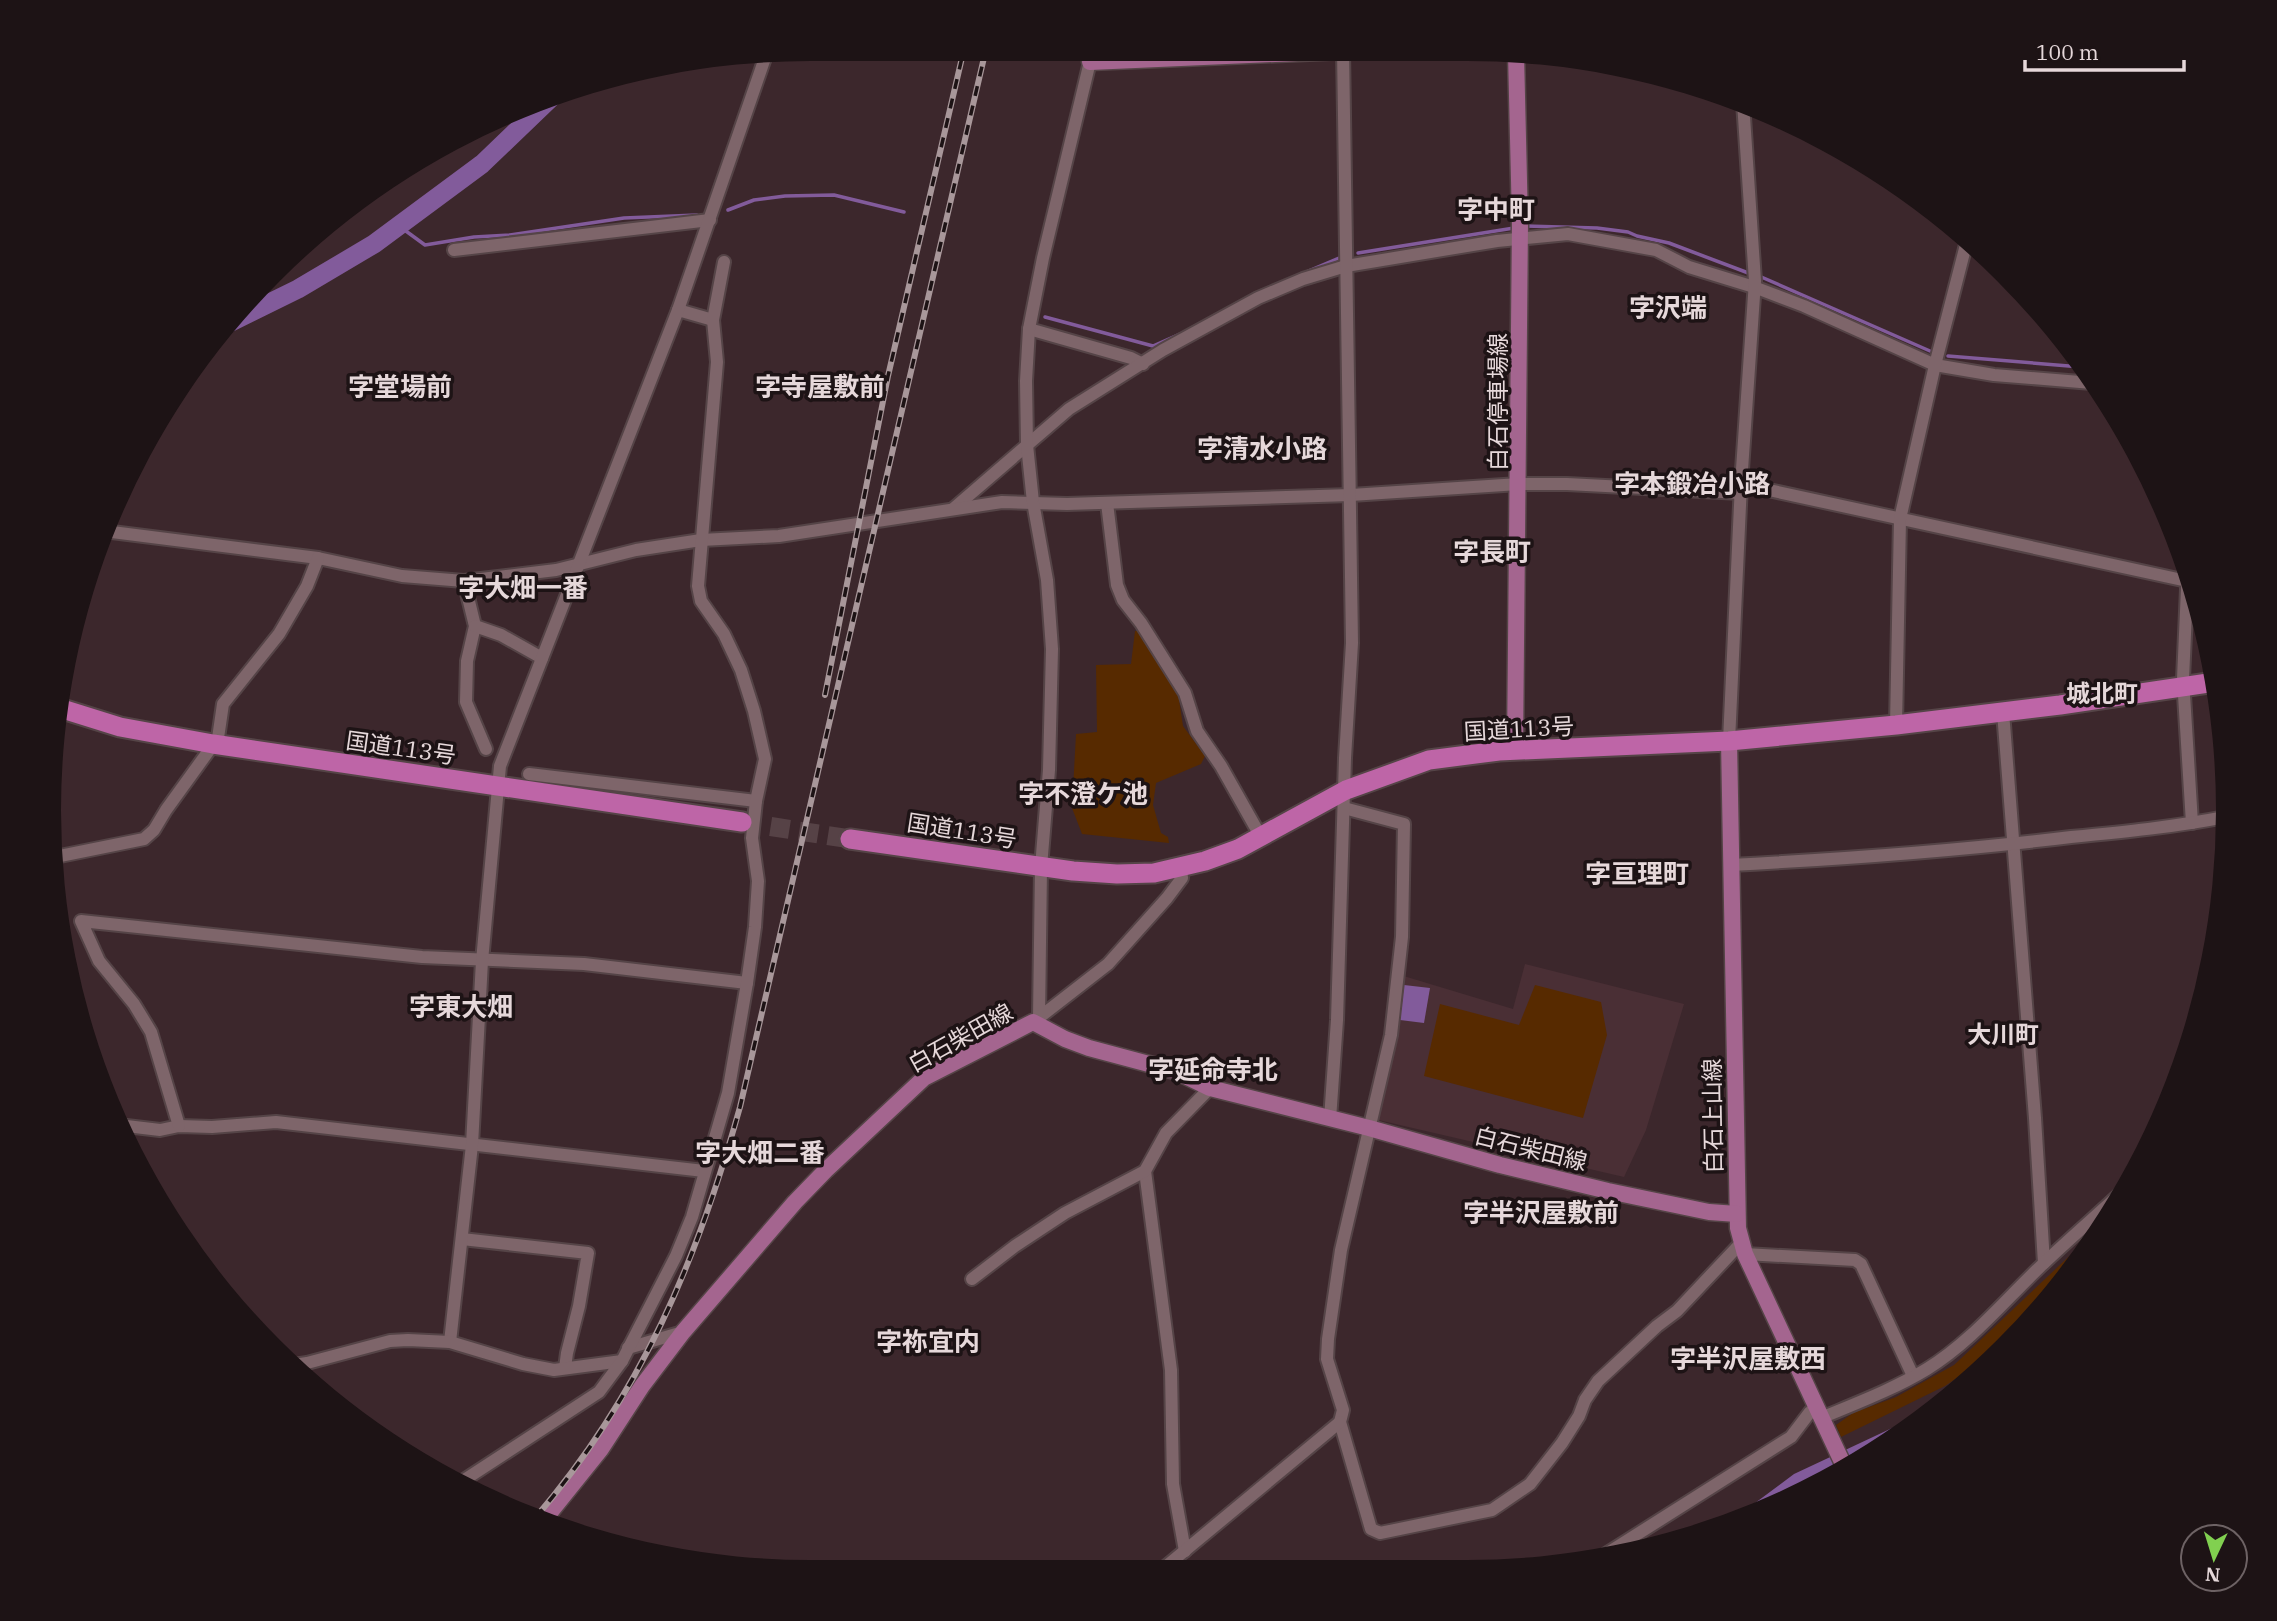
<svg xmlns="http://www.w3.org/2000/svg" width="2277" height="1621" font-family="'IBM Plex Serif','Noto Sans JP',serif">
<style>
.built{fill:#4a2f35}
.green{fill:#572a00}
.water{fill:#825b9b}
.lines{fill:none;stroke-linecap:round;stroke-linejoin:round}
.stream{stroke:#825b9b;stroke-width:3.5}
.river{stroke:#825b9b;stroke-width:19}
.highway-tunnel{stroke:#564246;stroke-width:19;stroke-dasharray:19 10;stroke-linecap:butt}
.minor-casing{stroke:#554447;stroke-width:16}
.major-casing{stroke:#554447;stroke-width:19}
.highway-casing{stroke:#554447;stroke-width:23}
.minor{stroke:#7e656a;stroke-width:12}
.major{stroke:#a4658f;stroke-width:16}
.highway{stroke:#be65a7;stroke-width:19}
.rail-casing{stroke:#a8979a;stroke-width:6}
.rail{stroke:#1d1315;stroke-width:3.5;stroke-dasharray:10;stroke-linecap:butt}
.labels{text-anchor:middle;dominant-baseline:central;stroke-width:7;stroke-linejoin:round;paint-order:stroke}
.street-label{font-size:23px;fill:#e6d8da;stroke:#1d1315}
.neighbourhood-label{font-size:24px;font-weight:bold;fill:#e6d8da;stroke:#1d1315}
.quarter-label{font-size:26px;font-weight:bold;fill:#e6d8da;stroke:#1d1315}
</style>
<rect width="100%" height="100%" fill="#3c272c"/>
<polygon class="built" points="1525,964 1684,1004 1646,1130 1624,1177 1374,1119 1397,974 1513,1009"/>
<g class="green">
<polygon points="1135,631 1143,631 1178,693 1183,726 1205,756 1201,764 1156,783 1153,805 1161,833 1168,837 1169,843 1082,834 1072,808 1076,734 1097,732 1096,665 1131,664"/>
<polygon points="1535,985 1601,1002 1607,1035 1583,1118 1424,1076 1440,1004 1519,1025"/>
<polygon points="2099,1228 2070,1274 1984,1367 1964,1373 1945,1386 1841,1437 1836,1425 1853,1413 1896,1397 1954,1365"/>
</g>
<g class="water">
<polygon points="1404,985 1430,988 1424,1023 1400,1020"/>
<polygon points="1922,1414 1803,1494 1717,1526 1751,1506 1794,1474"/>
</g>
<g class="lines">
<g class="stream">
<polyline points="728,210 754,200 785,196 834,195 904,212"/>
<polyline points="399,226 425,245 474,237 510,235 624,218 697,215"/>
<polyline points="1525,226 1597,228 1628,232 1637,236 1669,243 1751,274"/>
<polyline points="1358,253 1514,228"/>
<polyline points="1306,272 1339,258"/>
<polyline points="1759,276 1930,351"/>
<polyline points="1045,317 1153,346 1180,334"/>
<polyline points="1948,356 2081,367"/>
</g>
<polyline class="river" points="227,324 298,289 374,244 482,164 554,95"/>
<polyline class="highway-tunnel" points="742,822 850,839"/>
<defs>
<g id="minor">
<polyline points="454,250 710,220"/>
<polyline points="678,310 713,320"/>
<polyline points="1029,329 1131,358 1143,364"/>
<polyline points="1741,484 2187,581"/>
<polyline points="1107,503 1117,585 1123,600 1141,623 1185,693 1197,731 1221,766 1261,837"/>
<polyline points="953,509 1069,409 1163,350 1258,298 1303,279 1346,266 1497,241 1568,234 1656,250 1689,267 1754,287 1804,306 1935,365 1994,375 2092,383"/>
<polyline points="104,531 318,558 402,576 464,581 556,570 636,550 701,540 779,536 1002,502 1067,504 1351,495 1519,484 1567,484 1741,493"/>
<polyline points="2188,566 2183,679 2192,823"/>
<polyline points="464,581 475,626 467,661 466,702 486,749"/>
<polyline points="475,626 501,635 542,658"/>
<polyline points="2003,712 2035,1118 2044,1263"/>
<polyline points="1896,725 1900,519 1935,365 1968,237"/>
<polyline points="1729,741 1741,484 1755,281 1743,102"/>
<polyline points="529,774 756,801"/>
<polyline points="1344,808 1404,824 1402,937 1391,1035 1341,1250 1328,1339 1327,1359 1343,1410 1340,1422 1371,1529 1380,1533 1492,1510 1530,1484 1562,1443 1579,1416 1585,1400 1598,1381 1657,1326 1677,1311 1741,1243"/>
<polyline points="55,857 144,839 154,830 166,810 218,738 223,704 279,634 307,586 318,558"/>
<path d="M1730,865C1844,859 1958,851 2071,837C2123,832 2174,827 2225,817"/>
<polyline points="1039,1018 1041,867 1049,770 1052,649 1047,580 1033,502 1027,445 1026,381 1029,329 1043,258 1093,49"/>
<polyline points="1036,1020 1108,964 1167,898 1182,878 1181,868"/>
<polyline points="1330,1119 1337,1020 1345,758 1352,643 1343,49"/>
<polyline points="118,1125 160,1130 179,1126 212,1127 276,1122 704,1171"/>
<polyline points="179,1126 151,1032 134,1004 99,961 81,921 422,957 584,964 747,983"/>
<polyline points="1145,1171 1171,1370 1173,1484 1185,1551"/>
<polyline points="462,1239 588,1253 579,1306 567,1353 565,1368"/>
<polyline points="1745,1254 1855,1260 1861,1264 1913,1376"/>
<polyline points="972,1279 1015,1246 1065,1213 1145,1171 1166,1133 1210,1088"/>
<polyline points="450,1342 472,1145 482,961 500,766 678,310 766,55"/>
<polyline points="628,1348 683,1332"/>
<polyline points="294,1365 307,1363 390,1341 408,1340 450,1342 523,1364 554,1370 622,1361"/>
<path d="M1821,1418C1857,1403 1894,1389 1927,1369C1971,1342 2005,1300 2042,1265C2068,1240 2095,1217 2121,1193"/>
<polyline points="458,1484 599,1392 622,1361 676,1256 692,1217 728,1093 747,983 755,927 758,881 752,838 756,801 765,759 754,711 741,670 724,634 701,601 698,586 717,362 713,320 724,262"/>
<polyline points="1598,1559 1791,1437 1810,1412 1816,1409"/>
<polyline points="1164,1568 1340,1422"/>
</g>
<g id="major">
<polyline points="1090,62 1343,51 1447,49"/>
<polyline points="1729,741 1738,1228 1745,1254 1844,1466"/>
<polyline points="1515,750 1520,222 1516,54"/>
<polyline points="544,1520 601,1449 642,1386 683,1332 795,1202 826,1170 924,1078 1033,1022 1065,1039 1089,1048 1175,1071 1210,1088 1369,1128 1500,1165 1608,1191 1709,1212 1737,1214"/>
</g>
<g id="highway">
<polyline points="56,707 120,727 213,744 742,822"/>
<polyline points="850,839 1073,871 1117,874 1154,873 1205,861 1238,849 1346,790 1429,760 1499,751 1729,741 1896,725 2060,705 2215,682"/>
</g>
</defs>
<use href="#minor" class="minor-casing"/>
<use href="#major" class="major-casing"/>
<use href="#highway" class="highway-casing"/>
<use href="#minor" class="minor"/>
<use href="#major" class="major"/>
<use href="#highway" class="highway"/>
<defs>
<g id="rail">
<polyline points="825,695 888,376 964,49"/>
<path d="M536,1517C641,1394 697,1261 740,1107L986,49"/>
</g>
</defs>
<use href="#rail" class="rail-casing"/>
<use href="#rail" class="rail"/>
</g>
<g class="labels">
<g class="street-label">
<text transform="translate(1497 402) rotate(-90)">白石停車場線</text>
<text transform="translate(1519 728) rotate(-3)">国道113号</text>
<text transform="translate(401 747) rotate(8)">国道113号</text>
<text transform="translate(962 830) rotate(9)">国道113号</text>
<text transform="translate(960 1037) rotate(-29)">白石柴田線</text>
<text transform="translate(1712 1116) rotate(-91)">白石上山線</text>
<text transform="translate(1531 1148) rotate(14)">白石柴田線</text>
</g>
<g class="neighbourhood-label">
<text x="2102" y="693">城北町</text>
<text x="2003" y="1034">大川町</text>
</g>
<g class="quarter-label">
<text x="1496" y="209">字中町</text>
<text x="1668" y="307">字沢端</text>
<text x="400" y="386">字堂場前</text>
<text x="820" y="386">字寺屋敷前</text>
<text x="1262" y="448">字清水小路</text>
<text x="1692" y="483">字本鍛冶小路</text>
<text x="1492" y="551">字長町</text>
<text x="523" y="587">字大畑一番</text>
<text x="1083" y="793">字不澄ケ池</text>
<text x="1637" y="873">字亘理町</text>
<text x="461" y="1006">字東大畑</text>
<text x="1213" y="1069">字延命寺北</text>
<text x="760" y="1152">字大畑二番</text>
<text x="1541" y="1212">字半沢屋敷前</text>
<text x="928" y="1341">字祢宜内</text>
<text x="1748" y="1358">字半沢屋敷西</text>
</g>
</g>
<path d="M0 0H2277V1621H0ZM810 61H1467A749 749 0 0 1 2216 810V811A749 749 0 0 1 1467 1560H810A749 749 0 0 1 61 811V810A749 749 0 0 1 810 61Z" fill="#1d1315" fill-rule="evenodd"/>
<g transform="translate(2214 1558) rotate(184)"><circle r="33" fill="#1d1315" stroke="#6d6264" stroke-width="2"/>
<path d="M0-5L12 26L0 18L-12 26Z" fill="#81d050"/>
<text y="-10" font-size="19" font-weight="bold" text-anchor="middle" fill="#e6d8da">N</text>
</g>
<path d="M2025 60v10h159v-10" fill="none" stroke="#e6d8da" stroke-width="3.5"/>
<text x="2036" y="60" font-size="21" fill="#e6d8da" stroke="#1d1315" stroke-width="5" paint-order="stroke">100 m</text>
</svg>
